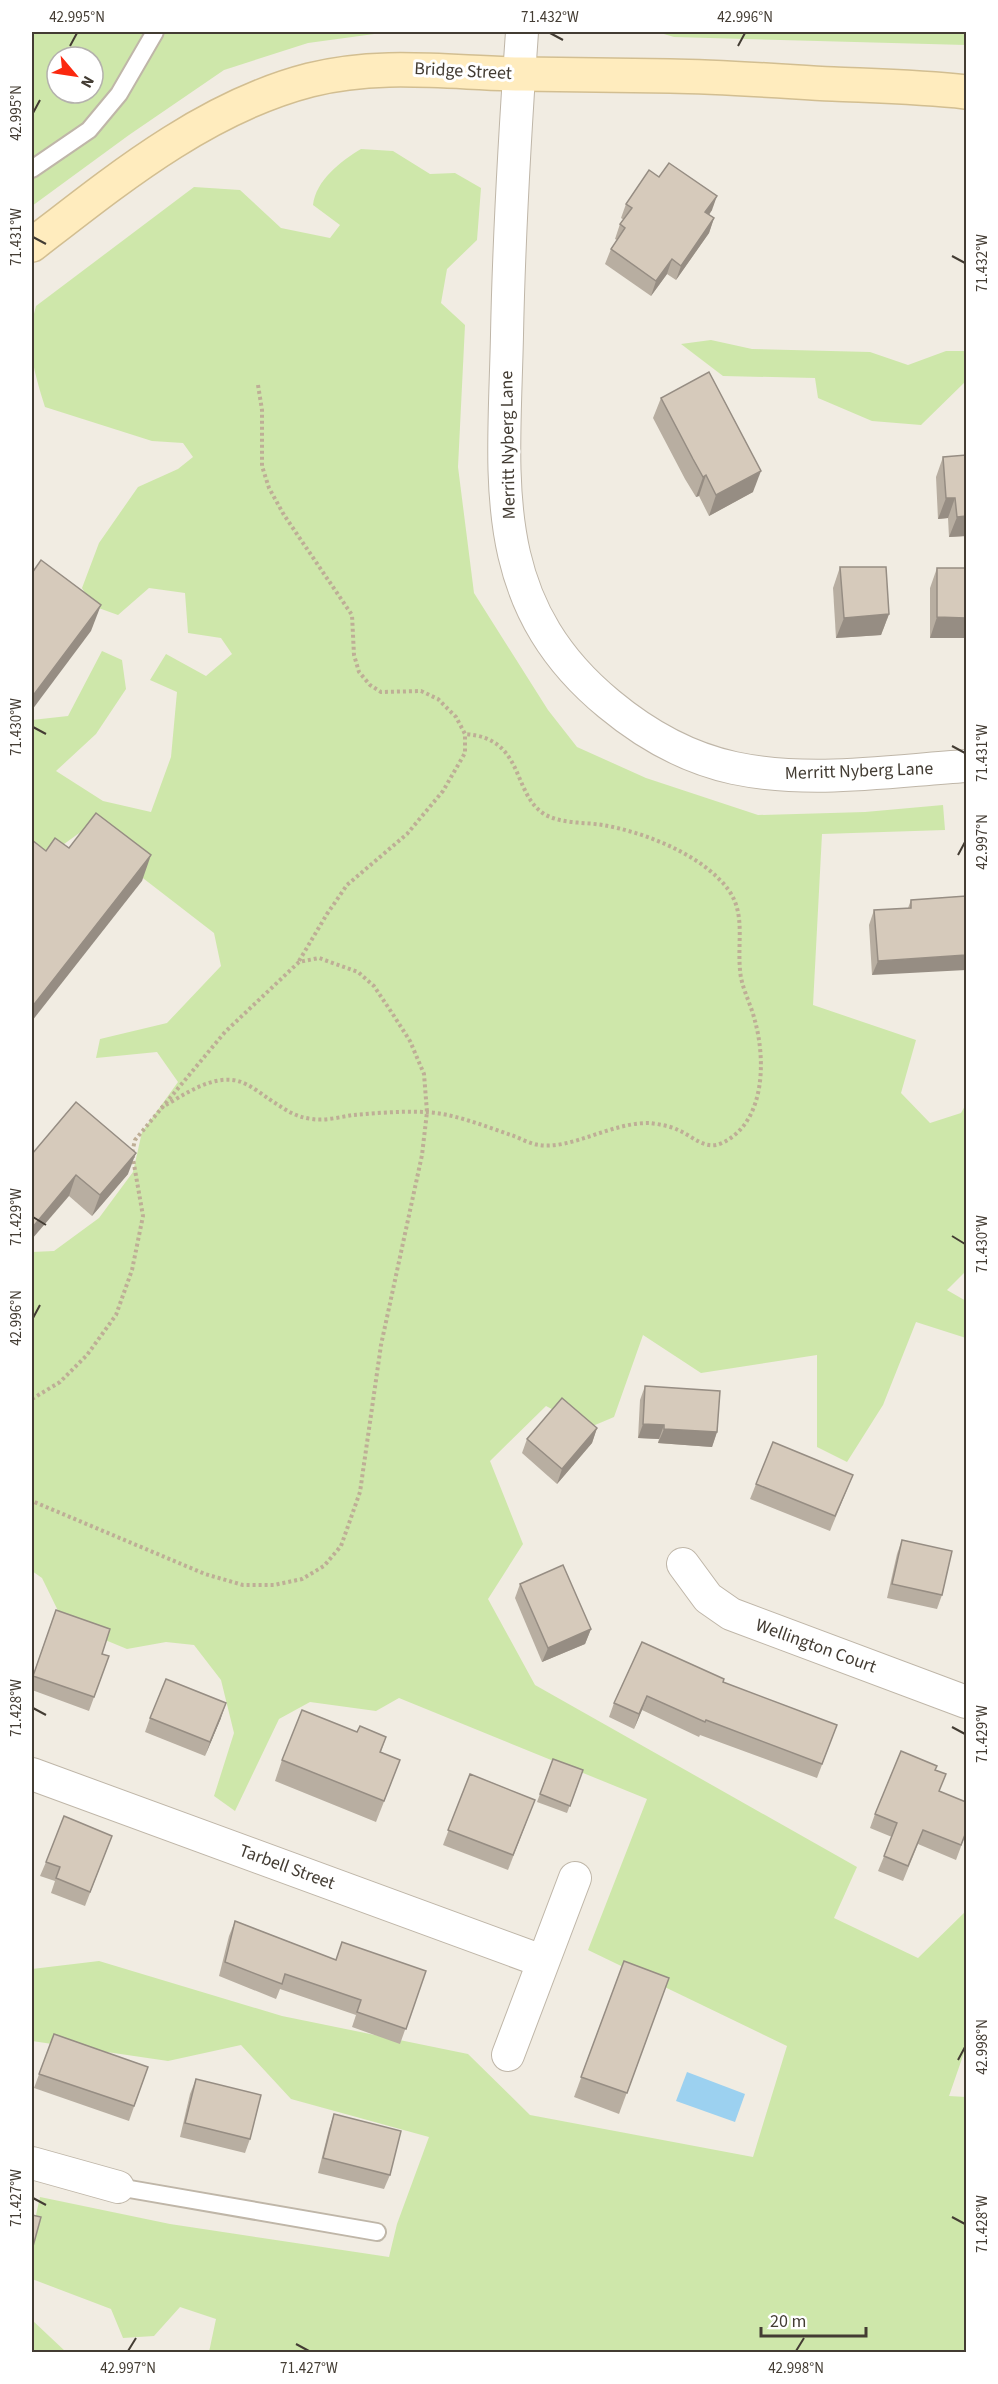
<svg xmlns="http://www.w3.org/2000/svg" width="998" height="2384" font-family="'Source Sans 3',sans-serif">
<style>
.green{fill:#cee7aa;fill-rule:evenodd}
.water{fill:#9cd1f0}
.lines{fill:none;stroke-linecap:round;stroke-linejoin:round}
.lane-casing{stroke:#bfb6a8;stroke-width:20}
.street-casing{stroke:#bfb6a8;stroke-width:34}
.secondary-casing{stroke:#d2be91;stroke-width:36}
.path{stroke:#beae96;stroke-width:4;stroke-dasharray:3 3;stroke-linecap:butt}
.lane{stroke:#fff;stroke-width:16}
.street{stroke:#fff;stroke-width:32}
.secondary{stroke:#ffecbe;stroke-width:33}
.wall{fill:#b8aea1}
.shaded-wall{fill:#968d83}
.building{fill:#d6cabb;stroke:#968d83;stroke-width:1.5}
.ticks{fill:none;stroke:#433c33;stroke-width:2}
.labels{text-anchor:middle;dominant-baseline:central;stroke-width:6;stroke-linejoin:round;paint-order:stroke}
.street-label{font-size:18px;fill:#433c33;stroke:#fff}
.neatline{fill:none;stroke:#433c33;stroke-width:2}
.ticks-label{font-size:15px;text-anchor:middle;fill:#433c33}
</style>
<rect width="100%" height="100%" fill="#f1ece2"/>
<g class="green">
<path d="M32,32H413H389L308,43L224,70L129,135L32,206ZM57,57H93V93H57Z"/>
<polygon points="657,32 966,32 966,45 674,37"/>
<path d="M361,149L393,151L430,174L455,173L481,188L477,240L447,269L441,303L465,325L458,467L474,593L548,710L577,747L646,778L758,815L865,812L943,805L945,830L822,834L813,1005L916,1040L901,1093L930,1123L961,1113L966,1104V1271L947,1290L966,1301V1338L916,1322L883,1405L847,1462L817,1447V1355L701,1373L643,1335L614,1417L588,1428L546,1406L490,1461L523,1544L488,1599L535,1685L857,1867L834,1918L918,1958L966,1911V2047L949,2096L966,2097V2352H209L216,2319L180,2307L154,2336L123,2338L111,2309L32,2279V2233L40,2197L170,2224L389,2257L397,2224L429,2137L291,2099L241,2045L168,2061L32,2041V1969L99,1961L282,2016L468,2054L530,2115L753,2157L787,2046L588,1950L647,1799L399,1698L376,1711L310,1702L279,1719L235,1811L214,1796L234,1733L221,1680L194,1645L166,1642L127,1649L64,1623L42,1578L32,1571V1252L54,1251L99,1218L133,1172L142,1132L178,1082L157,1052L96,1058L100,1039L167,1023L221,966L214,933L82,831L49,855H32V720L68,716L102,651L122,660L126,689L96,734L56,771L103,801L151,812L171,757L177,692L150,680L166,654L206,676L232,654L221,638L188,633L185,593L149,588L118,615L93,606L82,588L99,543L138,487L178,469L193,457L183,443L152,441L45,407C34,371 25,344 36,306L194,187L240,190L281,228L330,238L340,225L313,205C316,180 341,161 361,149Z"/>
<polygon points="711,340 752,349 870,352 908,365 946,351 966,351 966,381 921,425 872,421 818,398 815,378 723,376 681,344"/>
<polygon points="32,2320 66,2352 32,2352"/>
</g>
<polygon class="water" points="687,2072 745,2094 735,2122 676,2101"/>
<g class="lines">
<defs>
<g id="lane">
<polyline points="32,169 89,130 119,94 155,32"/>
<polyline points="118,2187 377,2232"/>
</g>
<g id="street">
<path d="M522,32C515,132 509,234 507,335C504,479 485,602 609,704C645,734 688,758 734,768C810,784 890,771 966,766"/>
<polyline points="683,1564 708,1598 731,1614 966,1702"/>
<polyline points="32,1774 542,1961"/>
<polyline points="508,2055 575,1878"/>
<polyline points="32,2163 118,2187"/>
</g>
<path id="secondary" d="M32,245C116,180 205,107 310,80C381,62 451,73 522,74C571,75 621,75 670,76C725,77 779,81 833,84C878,86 922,87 966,92"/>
</defs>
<use href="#lane" class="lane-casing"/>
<use href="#street" class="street-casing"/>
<use href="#secondary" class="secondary-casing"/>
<g class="path">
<polyline points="258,385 262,410 262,466 269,488 284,515 352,615 354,655 359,672 370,685 381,692 421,691 438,699 456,717 465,734 465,753 443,791 407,834 347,885 327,914 299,961"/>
<path d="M161,1108C182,1096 212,1074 238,1081C249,1084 260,1093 269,1099C283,1108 294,1117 312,1119C325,1121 340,1117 353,1115C376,1113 401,1111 425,1112C453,1113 484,1126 511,1135C520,1138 530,1144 539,1145C571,1150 612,1122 650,1123C658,1124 670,1126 678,1130C693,1136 705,1151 722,1143C765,1123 766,1061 755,1021C751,1004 741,987 740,970C737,936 748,907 720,880C692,851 642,832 603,825C584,822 561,824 544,814C511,792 525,738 465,734"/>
<polyline points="32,1399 60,1382 87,1355 116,1315 132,1270 143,1216 132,1153 135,1140 225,1032 299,962 319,958 358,972 374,986 394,1016 410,1041 424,1074 427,1112 422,1155 381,1345 360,1492 341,1546 324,1566 302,1579 274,1585 243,1585 205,1574 32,1501"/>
</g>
<use href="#lane" class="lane"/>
<use href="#street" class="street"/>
<use href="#secondary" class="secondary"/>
</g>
<g class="wall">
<polygon points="626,204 712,210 709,215 714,218 709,233 676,280 667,274 651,296 605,264 611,249 617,240 615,239 620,224 624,220 621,218"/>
<polygon points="661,398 753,492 709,516 699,496 696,497 685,479 653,418"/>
<polygon points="943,457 966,536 949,537 948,518 938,519 936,477"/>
<polygon points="840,567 889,614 881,635 836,638 833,588"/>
<polygon points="937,568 966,568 966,638 930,638 930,588"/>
<polygon points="966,896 872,975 869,925 874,910 908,908 911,900"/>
<polygon points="32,1154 128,1174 92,1216 69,1196"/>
<polygon points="645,1386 717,1432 712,1447 658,1443 659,1439 638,1438 640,1400"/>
<polygon points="597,1428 592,1443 557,1484 522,1453 527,1439"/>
<polygon points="853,1475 830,1531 750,1499 756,1484"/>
<polygon points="902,1540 942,1595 937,1609 887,1598 897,1554"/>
<polygon points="520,1584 591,1629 585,1644 542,1662 515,1598"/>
<polygon points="56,1610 102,1654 109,1656 89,1711 32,1690 32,1678"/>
<polygon points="642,1642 723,1682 837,1725 817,1778 700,1735 699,1737 642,1710 634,1729 609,1717 614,1703"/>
<polygon points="150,1718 221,1718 205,1756 145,1732"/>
<polygon points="357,1732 386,1737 381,1752 392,1781 376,1822 275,1781 282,1760"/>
<polygon points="553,1759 583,1770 567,1813 537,1802"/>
<polygon points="936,1770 940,1791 966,1833 956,1860 918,1844 903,1881 878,1871 892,1837 870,1828 875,1814"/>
<polygon points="470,1774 535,1800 508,1870 443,1845"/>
<polygon points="112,1836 85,1906 51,1893 55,1881 40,1876 46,1862"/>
<polygon points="235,1921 336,1960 426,1971 400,2044 352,2027 356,2015 280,1989 276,1999 219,1976 229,1936"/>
<polygon points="624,1961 669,1978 619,2114 574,2097"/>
<polygon points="54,2034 148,2067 129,2121 34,2088"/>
<polygon points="196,2079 250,2139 245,2153 180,2137 190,2094"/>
<polygon points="334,2114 390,2175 384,2189 318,2173 329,2129"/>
</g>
<g class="shaded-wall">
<polygon points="717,196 712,210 700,227 705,212"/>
<polygon points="714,218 709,233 676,280 681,266"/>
<polygon points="672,259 667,274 651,296 656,281"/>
<polygon points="761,471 753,492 709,516 716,495"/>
<polygon points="706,475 699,496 696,497 703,477"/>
<polygon points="946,498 955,498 948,518 938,519"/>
<polygon points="966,516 966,536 949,537 957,517"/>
<polygon points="101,605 91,631 32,710 32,697"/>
<polygon points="889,614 881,635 836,638 844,618"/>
<polygon points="937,617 966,618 966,638 930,638"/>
<polygon points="151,855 142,881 32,1021 32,1007"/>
<polygon points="966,955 966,970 872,975 878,961"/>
<polygon points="136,1153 128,1174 92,1216 100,1195"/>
<polygon points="76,1175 69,1196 32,1239 32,1228"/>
<polygon points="643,1424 664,1425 659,1439 638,1438"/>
<polygon points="597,1428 592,1443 557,1484 562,1469"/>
<polygon points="664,1429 717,1432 712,1447 658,1443"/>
<polygon points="591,1629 585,1644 542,1662 548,1648"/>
<polygon points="647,1696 642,1710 634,1729 639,1714"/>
<polygon points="226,1703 221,1718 205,1756 210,1742"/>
</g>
<g class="building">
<polygon points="669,163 717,196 705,212 714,218 681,266 672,259 656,281 611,249 625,228 620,224 632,208 626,204 649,170 659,177"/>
<polygon points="709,372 761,471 716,495 706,475 703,477 693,459 661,398"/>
<polygon points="966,455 966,516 957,517 955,498 946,498 943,457"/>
<polygon points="41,560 101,605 32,697 32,573"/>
<polygon points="840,567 886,567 889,614 844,618"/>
<polygon points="937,568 966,568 966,618 937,617"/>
<polygon points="96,813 151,855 32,1007 32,840 46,851 55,838 69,848"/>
<polygon points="966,896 966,955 878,961 874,910 911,908 911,900"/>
<polygon points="76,1102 136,1153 100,1195 76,1175 32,1228 32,1154"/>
<polygon points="645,1386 720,1391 717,1432 664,1429 664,1425 643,1424"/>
<polygon points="562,1398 597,1428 562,1469 527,1439"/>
<polygon points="773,1442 853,1475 835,1516 756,1484"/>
<polygon points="902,1540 952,1551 942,1595 892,1584"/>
<polygon points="563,1565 591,1629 548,1648 520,1584"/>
<polygon points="56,1610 110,1629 102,1654 109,1656 94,1697 33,1676"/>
<polygon points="642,1642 724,1679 723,1682 837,1725 822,1764 706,1720 705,1722 647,1696 639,1714 614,1703"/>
<polygon points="166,1679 226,1703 210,1742 150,1718"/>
<polygon points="302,1710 357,1732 360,1726 386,1737 380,1752 400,1760 384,1801 282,1760"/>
<polygon points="901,1751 937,1766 935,1770 946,1774 939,1791 966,1802 966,1832 961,1845 923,1830 908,1866 884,1856 897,1823 875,1814"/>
<polygon points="553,1759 583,1770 570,1806 540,1794"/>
<polygon points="470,1774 535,1800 513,1855 448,1830"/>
<polygon points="64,1816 112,1836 90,1892 56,1878 60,1867 46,1862"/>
<polygon points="235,1921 336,1960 342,1942 426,1971 406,2029 357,2012 361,2000 285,1974 282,1984 225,1962"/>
<polygon points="624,1961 669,1978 627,2093 581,2077"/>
<polygon points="54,2034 148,2067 134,2106 39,2074"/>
<polygon points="196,2079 261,2095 250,2139 185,2123"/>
<polygon points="334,2114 401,2131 390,2175 323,2158"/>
<polygon points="32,2215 41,2217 32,2250"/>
</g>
<path class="ticks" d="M550,33L563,40M70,46L77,33M738,46L745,33M33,113L40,100M33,237L46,244M952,256L965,263M33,727L46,734M952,746L965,753M958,855L965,842M33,1217L46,1225M952,1236L965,1244M33,1318L40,1305M33,1708L46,1715M952,1727L965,1734M958,2060L965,2047M33,2198L46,2205M952,2217L965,2224M296,2344L309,2351M128,2351L136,2338M796,2351L804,2338"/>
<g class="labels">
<g class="street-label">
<text transform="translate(463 71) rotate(3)">Bridge Street</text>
<text transform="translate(508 445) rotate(-91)">Merritt Nyberg Lane</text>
<text transform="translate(859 771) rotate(-2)">Merritt Nyberg Lane</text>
<text transform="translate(816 1646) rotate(20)">Wellington Court</text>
<text transform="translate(287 1867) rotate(20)">Tarbell Street</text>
</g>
</g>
<rect width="998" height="2384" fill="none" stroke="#ffffff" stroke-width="66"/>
<g transform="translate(75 75) rotate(119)"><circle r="28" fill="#ffffff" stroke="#b4b1ad" stroke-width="1.5"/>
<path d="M0-4.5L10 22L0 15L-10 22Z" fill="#fb280f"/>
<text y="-9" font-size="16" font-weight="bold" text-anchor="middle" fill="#433c33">N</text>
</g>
<path d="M761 2327v9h105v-9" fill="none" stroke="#433c33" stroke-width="3"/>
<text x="770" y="2327" font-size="18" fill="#433c33" stroke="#ffffff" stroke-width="4.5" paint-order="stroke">20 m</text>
<rect x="33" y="33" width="932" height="2318" class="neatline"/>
<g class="ticks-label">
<text x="77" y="22">42.995°N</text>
<text x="550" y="22">71.432°W</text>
<text x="745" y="22">42.996°N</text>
<text transform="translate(16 113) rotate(-90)" y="5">42.995°N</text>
<text transform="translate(16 237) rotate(-90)" y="5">71.431°W</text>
<text transform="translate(982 263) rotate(-90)" y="5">71.432°W</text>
<text transform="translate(16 727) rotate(-90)" y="5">71.430°W</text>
<text transform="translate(982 753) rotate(-90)" y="5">71.431°W</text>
<text transform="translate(982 842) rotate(-90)" y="5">42.997°N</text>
<text transform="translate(16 1217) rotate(-90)" y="5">71.429°W</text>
<text transform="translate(982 1244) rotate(-90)" y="5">71.430°W</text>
<text transform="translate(16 1318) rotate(-90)" y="5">42.996°N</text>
<text transform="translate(16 1708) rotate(-90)" y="5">71.428°W</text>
<text transform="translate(982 1734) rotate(-90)" y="5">71.429°W</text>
<text transform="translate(982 2047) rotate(-90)" y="5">42.998°N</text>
<text transform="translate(16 2198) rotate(-90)" y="5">71.427°W</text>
<text transform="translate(982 2224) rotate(-90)" y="5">71.428°W</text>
<text x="128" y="2373">42.997°N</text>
<text x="309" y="2373">71.427°W</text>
<text x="796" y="2373">42.998°N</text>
</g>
</svg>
